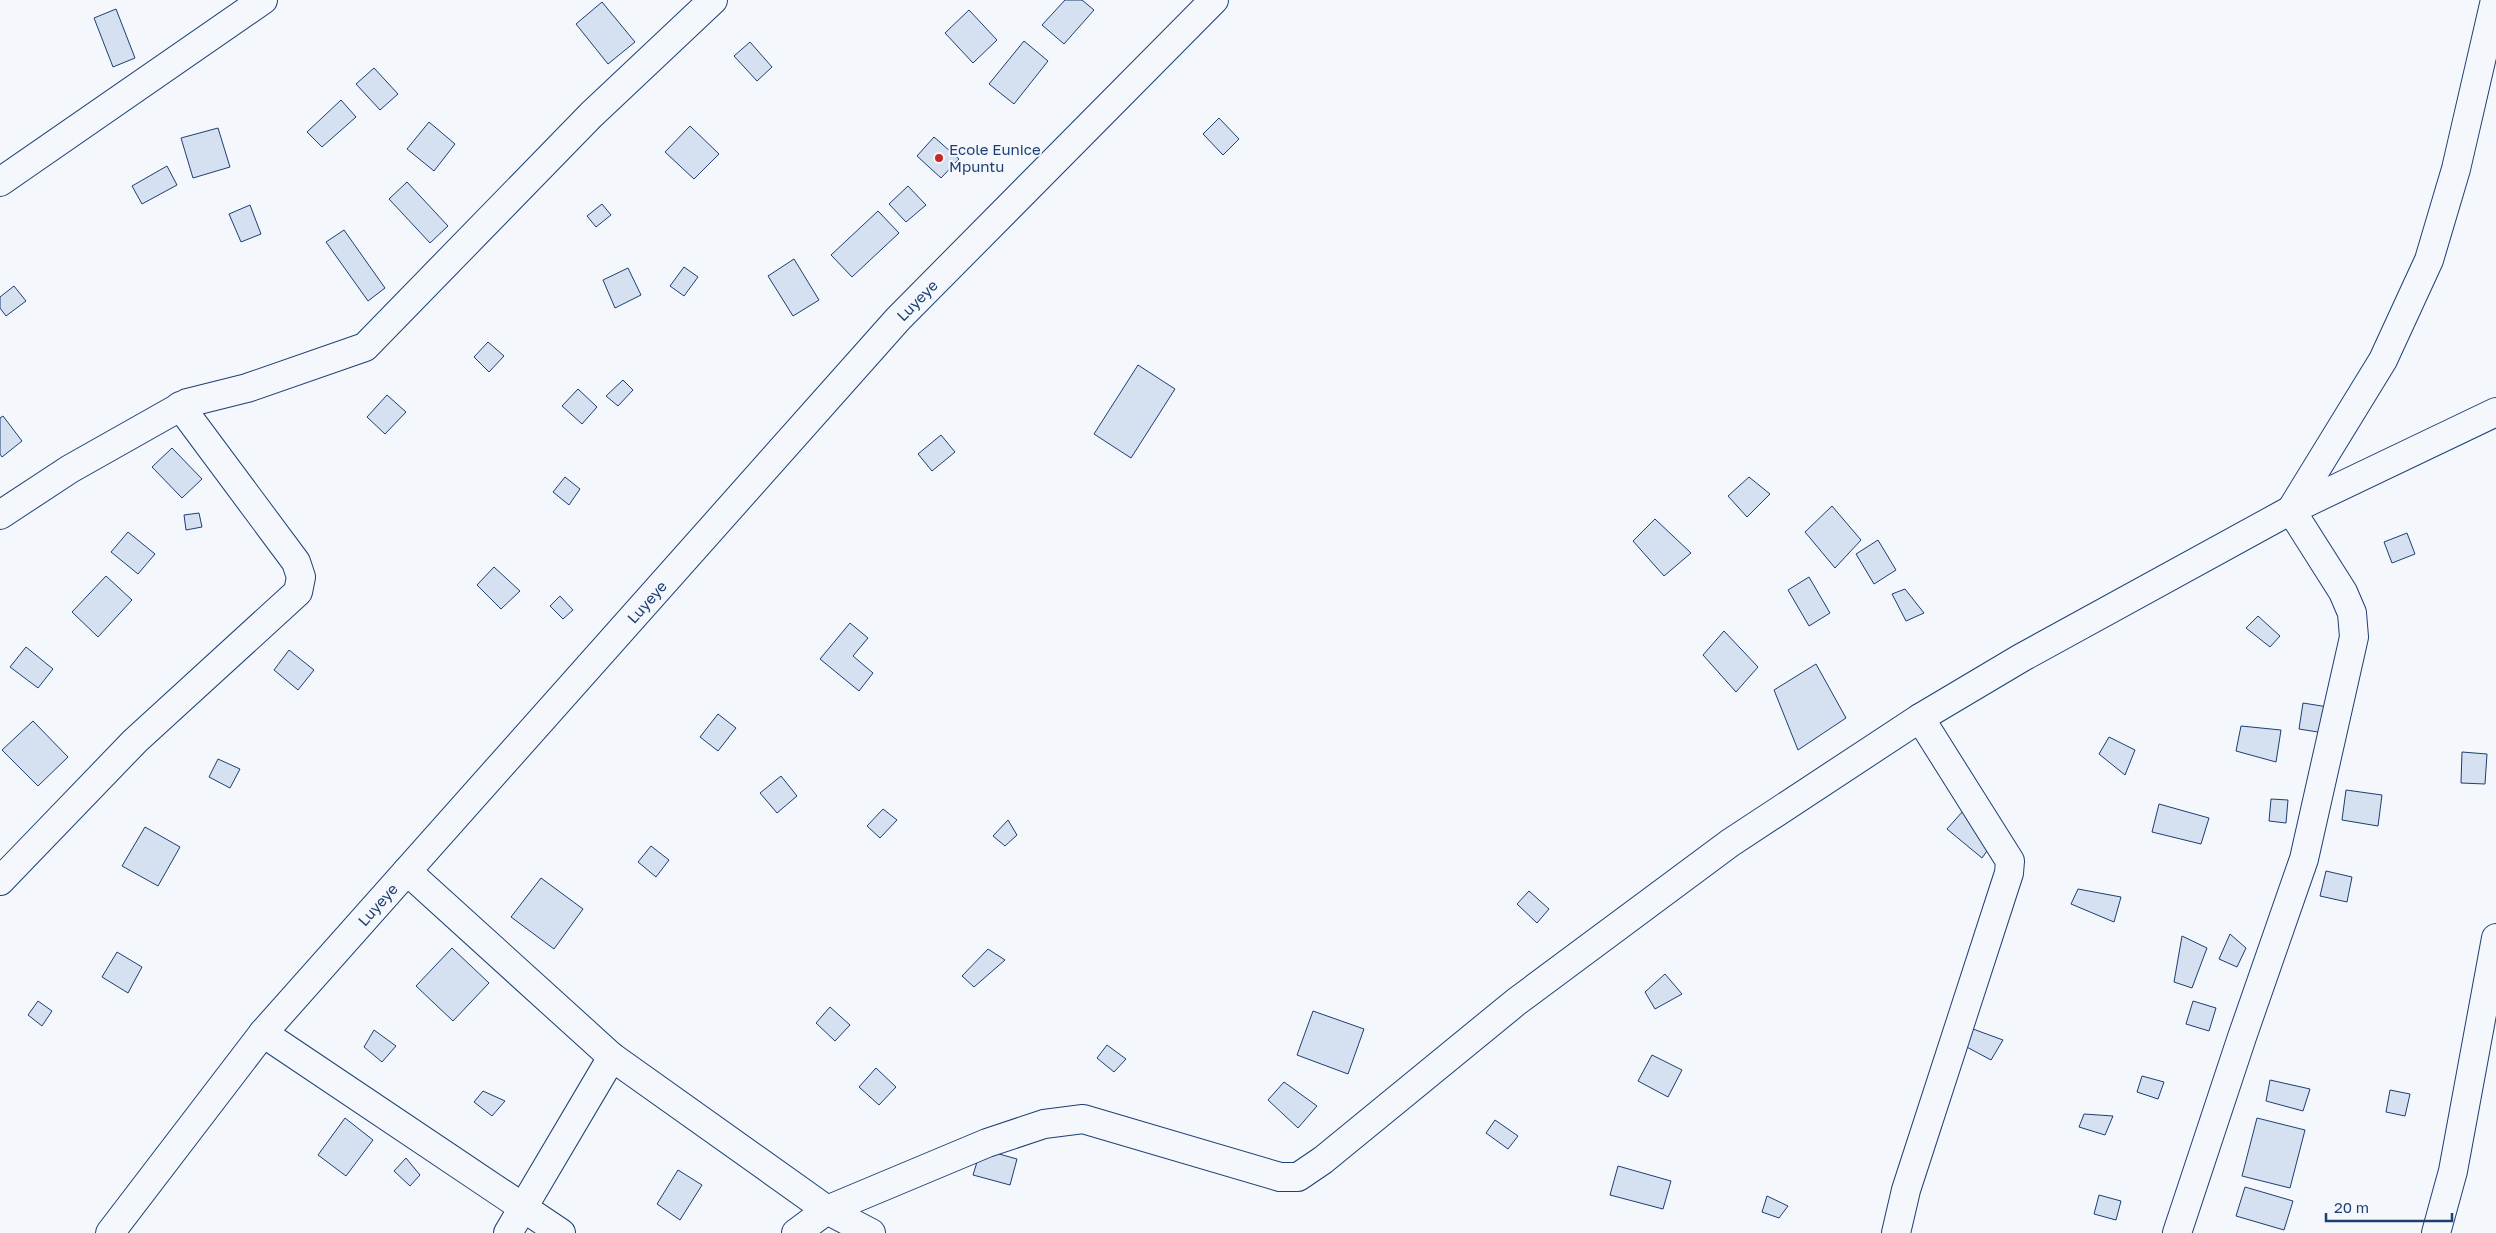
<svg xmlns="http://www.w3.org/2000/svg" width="2496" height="1233" font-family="'Golos Text',sans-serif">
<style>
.building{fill:#d5e0f0;stroke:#1d3f73}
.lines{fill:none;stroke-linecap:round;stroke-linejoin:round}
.street-casing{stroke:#1d3f73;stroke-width:30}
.secondary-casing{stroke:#1d3f73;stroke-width:30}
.street{stroke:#f4f7fb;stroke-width:28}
.secondary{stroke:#f4f7fb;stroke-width:28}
.poi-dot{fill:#c62828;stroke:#f4f7fb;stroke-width:2}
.labels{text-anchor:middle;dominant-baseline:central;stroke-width:4;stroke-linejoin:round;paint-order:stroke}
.poi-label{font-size:15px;fill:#1d3f73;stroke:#f4f7fb;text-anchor:start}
.street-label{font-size:15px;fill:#1d3f73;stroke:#f4f7fb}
</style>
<rect width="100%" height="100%" fill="#f4f7fb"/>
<g class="building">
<polygon points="1065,0 1082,0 1094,10 1064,44 1042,25"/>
<polygon points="602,2 635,42 608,64 576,24"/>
<polygon points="116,9 135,58 113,67 94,18"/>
<polygon points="969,10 997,40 973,63 945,33"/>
<polygon points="1024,41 1048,61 1014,104 989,84"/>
<polygon points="750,42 772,67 757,81 734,56"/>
<polygon points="374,68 398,94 380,110 356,84"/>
<polygon points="341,100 356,117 322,147 307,132"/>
<polygon points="1219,118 1239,139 1223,155 1203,134"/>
<polygon points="429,122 455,144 434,171 407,149"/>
<polygon points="690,126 719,154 694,179 665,152"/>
<polygon points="218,128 230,167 193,178 181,138"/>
<polygon points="934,137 959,159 941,178 917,156"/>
<polygon points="167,166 177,185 142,204 132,186"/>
<polygon points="407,182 448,226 430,243 389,199"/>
<polygon points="908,186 926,205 906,222 889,204"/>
<polygon points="602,204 611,215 596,227 587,216"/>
<polygon points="250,205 261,234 241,242 229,214"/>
<polygon points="878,211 899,233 852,277 831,255"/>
<polygon points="344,230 385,288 368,301 326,242"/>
<polygon points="794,259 819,300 793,316 768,276"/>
<polygon points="684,267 698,277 684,296 670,286"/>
<polygon points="628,268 641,295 615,308 603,280"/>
<polygon points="14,286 26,301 6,316 0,308 0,297"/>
<polygon points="488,342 504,356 489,372 474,357"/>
<polygon points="1138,365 1175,389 1131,458 1094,434"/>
<polygon points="623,380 633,390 618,406 606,396"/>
<polygon points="578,389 597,407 582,424 562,406"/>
<polygon points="387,395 406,412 385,434 367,417"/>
<polygon points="3,416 22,441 2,457 0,454 0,418"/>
<polygon points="941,435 955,452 932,471 918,454"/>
<polygon points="172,448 202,479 182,498 152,467"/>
<polygon points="565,477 580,489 569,505 553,492"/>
<polygon points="1749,477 1770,494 1747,517 1728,496"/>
<polygon points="1832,506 1861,540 1835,568 1805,532"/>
<polygon points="199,513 202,527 186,530 184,515"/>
<polygon points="1655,519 1691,553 1664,576 1633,541"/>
<polygon points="128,532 155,554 138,574 111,552"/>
<polygon points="2407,533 2415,554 2392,563 2384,542"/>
<polygon points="1878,540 1896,570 1874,584 1856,554"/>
<polygon points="494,567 520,591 501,609 477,585"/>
<polygon points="106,576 132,600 98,637 72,612"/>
<polygon points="1809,577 1830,613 1809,626 1788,590"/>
<polygon points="1905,589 1924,613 1906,621 1892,594"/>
<polygon points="560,596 573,610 563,619 550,606"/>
<polygon points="2258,616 2280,636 2270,647 2246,628"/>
<polygon points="850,623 868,638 853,656 873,673 859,691 820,659"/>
<polygon points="1724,631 1758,667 1736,692 1703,655"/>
<polygon points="26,647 53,669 38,688 10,667"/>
<polygon points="289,650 314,670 298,690 274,670"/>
<polygon points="1816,664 1846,718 1798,750 1774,690"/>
<polygon points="2303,703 2328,707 2324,733 2299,729"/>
<polygon points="718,714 736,728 718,751 700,737"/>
<polygon points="33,721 68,757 38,786 2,750"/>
<polygon points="2241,726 2281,730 2276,762 2236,751"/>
<polygon points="2109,737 2135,750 2125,775 2099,754"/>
<polygon points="2462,752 2487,754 2485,784 2461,783"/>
<polygon points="218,759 240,769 230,788 209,777"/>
<polygon points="781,776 797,796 777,813 760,793"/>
<polygon points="2346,790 2382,795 2378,826 2342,820"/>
<polygon points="2271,799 2288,800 2286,823 2269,821"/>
<polygon points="2159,804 2209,818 2201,844 2152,832"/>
<polygon points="883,809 897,820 880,838 867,826"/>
<polygon points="1963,811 1997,837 1982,858 1947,829"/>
<polygon points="1008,820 1017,835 1005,846 993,836"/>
<polygon points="145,827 180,847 158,886 122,866"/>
<polygon points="651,846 669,860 656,877 638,862"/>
<polygon points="2326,871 2352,877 2347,902 2320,896"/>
<polygon points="541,878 583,909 554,949 511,917"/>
<polygon points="2078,889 2121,897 2114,922 2071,904"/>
<polygon points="1529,891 1549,909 1537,923 1517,904"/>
<polygon points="2230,934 2246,948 2237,967 2219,959"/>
<polygon points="2182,936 2207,948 2192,988 2174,982"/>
<polygon points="452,948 489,983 453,1021 416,986"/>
<polygon points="988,949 1005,960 974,987 962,976"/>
<polygon points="117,952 142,967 128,993 102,977"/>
<polygon points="1665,974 1682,994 1655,1009 1645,992"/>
<polygon points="38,1001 52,1011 42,1026 28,1015"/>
<polygon points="2193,1001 2216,1008 2209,1031 2186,1024"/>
<polygon points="830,1007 850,1025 835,1041 816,1023"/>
<polygon points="1313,1011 1364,1029 1348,1074 1297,1055"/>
<polygon points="1973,1029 2003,1040 1991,1060 1963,1045"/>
<polygon points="374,1030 396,1046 382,1062 364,1047"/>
<polygon points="1107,1045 1126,1059 1114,1072 1097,1058"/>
<polygon points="1652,1055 1682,1070 1668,1097 1638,1081"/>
<polygon points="876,1068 896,1087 879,1105 859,1087"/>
<polygon points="2142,1076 2164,1082 2158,1099 2137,1092"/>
<polygon points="2270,1080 2310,1089 2303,1111 2266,1101"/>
<polygon points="1284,1082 1317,1106 1298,1128 1268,1100"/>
<polygon points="2390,1090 2410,1094 2405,1116 2386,1112"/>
<polygon points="483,1091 505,1101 492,1116 474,1102"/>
<polygon points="2084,1114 2113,1116 2105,1135 2079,1127"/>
<polygon points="345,1118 373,1140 346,1176 318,1155"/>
<polygon points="2257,1118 2305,1130 2290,1188 2242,1176"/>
<polygon points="1495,1120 1518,1136 1508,1149 1486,1133"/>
<polygon points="981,1149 1017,1159 1010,1185 973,1175"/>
<polygon points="406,1158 420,1175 410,1186 394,1171"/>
<polygon points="1618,1166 1671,1181 1663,1209 1610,1195"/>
<polygon points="678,1170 702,1185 680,1220 657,1204"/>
<polygon points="2245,1187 2293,1201 2284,1230 2236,1216"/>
<polygon points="2099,1195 2121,1201 2116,1220 2094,1214"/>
<polygon points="1767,1196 1788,1206 1779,1218 1762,1212"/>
</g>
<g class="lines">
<defs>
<g id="street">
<polyline points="0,182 263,0"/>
<polyline points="0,515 70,469 187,403 247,388 365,347 591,115 713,0"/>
<polyline points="407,871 612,1057 827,1210 871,1233"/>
<polyline points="0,881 135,741 298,592 301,577 296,562 180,406"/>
<polyline points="263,1033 561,1233"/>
<polyline points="508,1233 612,1057"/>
<polyline points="796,1233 827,1210 987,1143 1044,1124 1083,1119 1280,1177 1298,1177 1323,1160 1516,1002 1730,843 1920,718 2021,658 2291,510 2496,412"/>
<polyline points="1896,1233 1906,1190 2009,873 2010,861 1920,718"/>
<polyline points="2177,1233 2242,1037 2304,859 2354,637 2352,613 2343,592 2291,510 2383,360 2429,260 2456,169 2495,0"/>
<polyline points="2436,1233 2453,1171 2496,938"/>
</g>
<g id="secondary">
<path id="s1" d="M110,1233L263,1033L898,319L1214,0"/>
</g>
</defs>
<use href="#street" class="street-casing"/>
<use href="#secondary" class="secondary-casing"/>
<use href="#street" class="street"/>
<use href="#secondary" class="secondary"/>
</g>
<circle class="poi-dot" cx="939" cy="158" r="5"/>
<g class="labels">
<g class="poi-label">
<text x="949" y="149">Ecole Eunice<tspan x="949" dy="17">Mpuntu</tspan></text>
</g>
<g class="street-label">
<text stroke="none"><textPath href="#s1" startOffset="1234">Luyeye</textPath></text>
<text stroke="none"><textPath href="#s1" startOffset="829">Luyeye</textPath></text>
<text stroke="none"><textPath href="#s1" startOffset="424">Luyeye</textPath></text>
</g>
</g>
<path d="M2326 1213v8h126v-8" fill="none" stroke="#1d3f73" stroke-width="2.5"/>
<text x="2334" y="1213" font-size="15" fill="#1d3f73" stroke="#f4f7fb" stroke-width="4" paint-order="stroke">20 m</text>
</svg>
